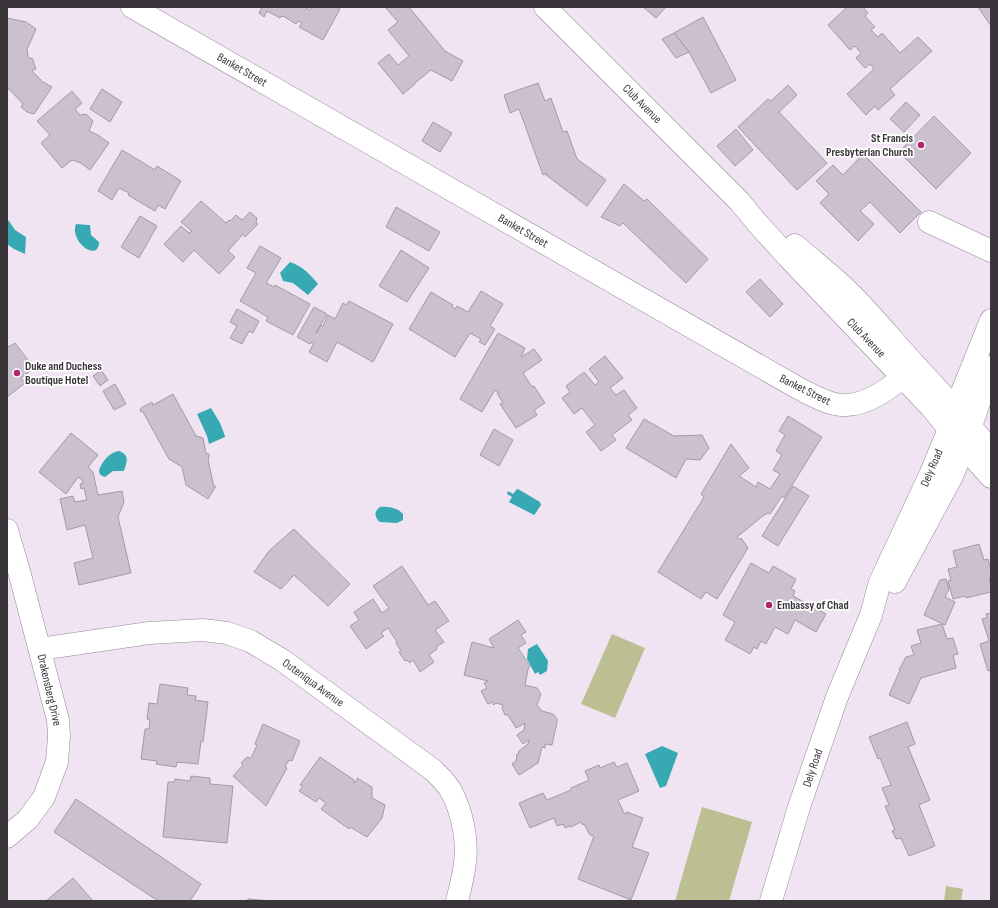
<svg xmlns="http://www.w3.org/2000/svg" width="998" height="908" font-family="'Sofia Sans Condensed',sans-serif">
<style>
.green{fill:#bcbf91}
.water{fill:#36a9b3}
.building{fill:#cbc0ce;stroke:#a499a7}
.lines{fill:none;stroke-linecap:round;stroke-linejoin:round}
.minor-casing{stroke:#938996;stroke-width:23}
.minor{stroke:#fff;stroke-width:22}
.poi-dot{fill:#ad276e;stroke:#fff;stroke-width:1.5}
.labels{text-anchor:middle;dominant-baseline:central;stroke-width:3.5;stroke-linejoin:round;paint-order:stroke}
.street-label{font-size:12px;fill:#3a353b;stroke:#fff}
.poi-label{font-size:12px;font-weight:bold;fill:#3a353b;stroke:#fff;text-anchor:start}
</style>
<rect width="100%" height="100%" fill="#f0e4f3"/>
<g class="green">
<polygon points="612,634 645,648 615,718 581,704"/>
<polygon points="702,807 752,822 729,901 675,901"/>
<polygon points="946,886 963,889 961,901 944,901"/>
</g>
<g class="water">
<polygon points="7,220 9,221 15,230 26,237 25,254 14,249 7,244"/>
<path d="M76,224L88,225H90L91,235L99,242C99,263 69,242 76,224Z"/>
<path d="M290,262C302,266 310,274 318,284L308,295L293,283L283,281L280,273Z"/>
<polygon points="211,408 220,423 225,436 225,437 209,444 207,436 197,414"/>
<path d="M119,451C130,455 127,462 124,471H113L105,477C101,476 99,474 99,470C103,461 108,453 119,451Z"/>
<polygon points="517,489 518,489 540,502 541,505 535,514 534,515 509,502 512,497 507,494 508,491 513,494"/>
<path d="M380,507C388,506 398,508 403,514V520L397,523L380,522C374,517 374,511 380,507Z"/>
<polygon points="537,644 548,661 547,671 540,675 538,672 535,674 527,659 528,649"/>
<polygon points="662,746 678,753 666,786 660,788 645,754"/>
</g>
<g class="building">
<polygon points="262,7 307,7 306,8 310,10 312,7 336,7 340,9 323,40 299,27 302,23 298,21 296,24 283,16 282,17 281,16 280,18 267,11 264,17 259,13"/>
<polygon points="385,7 409,7 445,51 463,61 452,81 431,70 415,83 415,84 403,94 378,63 389,54 398,65 409,56 388,30 398,22"/>
<polygon points="643,7 666,7 656,18"/>
<polygon points="847,7 863,7 868,13 865,16 875,27 871,30 878,37 882,33 900,53 918,37 932,51 890,89 895,95 878,110 875,106 866,115 847,94 874,69 870,64 865,68 856,58 861,53 855,46 850,50 828,25"/>
<polygon points="978,7 991,7 991,26"/>
<polygon points="703,17 736,80 711,93 689,52 674,33"/>
<polygon points="7,18 26,22 36,29 29,45 27,49 28,56 29,58 33,59 33,61 36,69 32,70 33,72 43,82 52,87 34,114 27,112 21,107 23,104 9,89 7,89"/>
<polygon points="674,33 689,52 676,58 662,39"/>
<polygon points="538,83 545,101 551,98 563,132 567,131 577,159 606,180 587,206 546,175 547,173 543,175 519,109 510,113 504,95"/>
<polygon points="788,85 797,95 779,112 827,163 797,190 738,127 768,99 771,101"/>
<polygon points="102,89 122,102 110,122 90,109"/>
<polygon points="72,91 82,103 75,109 80,115 86,114 93,121 89,131 98,135 109,143 90,170 81,163 72,160 62,168 41,143 50,135 37,121"/>
<polygon points="906,102 920,115 904,132 890,119"/>
<polygon points="934,116 971,153 936,189 899,152"/>
<polygon points="433,122 452,133 440,152 422,141"/>
<polygon points="736,129 753,150 735,166 717,146"/>
<polygon points="122,150 155,170 157,166 181,181 165,209 158,205 155,211 128,195 129,193 119,188 112,200 98,191"/>
<polygon points="863,154 921,212 900,233 870,202 860,211 874,224 858,241 820,203 829,194 816,181 833,165 843,175"/>
<polygon points="624,184 644,201 647,199 708,259 686,283 623,223 620,226 601,217"/>
<polygon points="201,201 226,223 229,220 230,221 236,215 242,220 250,212 257,218 256,223 258,224 245,237 243,234 228,251 235,257 219,274 194,250 183,262 164,244 181,226 189,233 192,231 181,222"/>
<polygon points="396,207 440,232 429,251 386,227"/>
<polygon points="140,216 157,226 139,258 121,247"/>
<polygon points="260,246 281,258 266,283 274,287 275,285 310,304 293,335 266,321 268,317 240,301 256,273 247,268"/>
<polygon points="401,250 429,268 407,302 379,286"/>
<polygon points="760,279 783,304 770,317 746,292"/>
<polygon points="481,291 503,304 490,326 495,329 485,345 479,342 481,339 470,333 455,357 409,329 431,292 453,305 452,307 455,309 457,306 468,312"/>
<polygon points="349,301 393,324 373,362 337,342 327,362 309,352 314,343 312,342 310,344 297,337 314,307 327,314 316,333 321,325 323,326 328,315 335,319 343,303 346,305"/>
<polygon points="237,309 259,321 253,333 249,331 242,344 230,338 237,326 230,322"/>
<polygon points="498,333 525,348 521,357 534,349 542,360 523,373 532,387 534,386 545,403 534,410 537,415 516,428 500,404 503,403 497,393 499,392 495,390 482,412 460,399"/>
<polygon points="15,343 34,368 21,378 25,383 7,397 7,344 9,347"/>
<polygon points="605,356 623,378 610,388 616,395 624,390 637,408 628,415 632,420 612,435 616,440 601,451 586,432 595,425 582,408 574,414 562,398 570,392 566,386 584,372 595,385 599,382 589,369"/>
<polygon points="101,370 108,380 100,386 93,376"/>
<polygon points="115,384 126,404 114,410 103,391"/>
<polygon points="173,394 196,436 203,438 206,453 209,454 209,458 208,460 214,487 216,486 208,499 186,485 182,467 169,459 143,412 140,411 141,408 152,402 153,405"/>
<polygon points="788,416 822,437 784,498 782,496 770,514 768,513 764,515 737,537 740,540 741,538 748,548 717,599 706,592 701,599 658,572 704,497 701,494 731,444 749,468 739,476 756,487 758,482 770,489 780,474 773,470 782,455 776,451 785,435 779,431"/>
<polygon points="644,419 674,436 702,435 709,448 700,460 686,459 676,478 626,448"/>
<polygon points="494,429 513,440 499,466 480,455"/>
<polygon points="71,433 98,455 88,467 93,472 98,495 122,491 124,502 118,517 131,573 79,585 74,563 93,558 85,525 67,530 60,499 73,496 75,502 87,500 84,488 81,489 80,484 83,483 82,480 78,477 66,494 39,472"/>
<polygon points="793,486 809,496 778,546 762,536"/>
<polygon points="294,529 350,584 328,606 294,575 281,589 254,572 269,551"/>
<polygon points="979,544 984,560 988,559 991,570 991,578 989,579 991,587 991,592 966,598 965,596 953,599 948,581 951,580 948,569 957,567 953,551"/>
<polygon points="751,563 769,573 773,566 796,579 791,589 795,591 793,596 826,614 816,632 795,620 788,634 775,627 766,644 761,641 757,649 754,647 750,654 725,640 735,622 723,615"/>
<polygon points="402,566 428,605 435,601 449,621 435,630 444,642 436,647 437,649 429,655 434,662 420,672 413,660 410,663 407,660 405,661 399,652 401,651 396,643 397,642 388,628 381,633 384,636 366,649 350,626 359,620 354,612 373,599 382,613 389,608 373,586"/>
<polygon points="946,579 949,589 945,597 955,602 945,625 924,615 940,580"/>
<polygon points="991,613 991,670 988,671 980,644 989,641 982,619 987,618 986,614"/>
<polygon points="518,620 526,632 521,635 526,643 518,648 530,666 528,669 525,685 537,688 541,694 537,705 542,711 553,714 557,719 557,722 552,745 545,744 545,748 542,747 538,763 519,775 512,764 516,761 517,754 518,754 519,751 528,744 529,740 523,744 517,735 524,730 525,723 516,728 508,715 505,715 502,708 503,705 496,703 494,705 492,702 488,704 481,691 487,688 484,683 488,681 464,675 472,642 494,648 489,639"/>
<polygon points="942,624 947,639 953,638 958,654 953,655 956,668 921,678 909,704 889,695 900,670 899,670 906,657 914,655 911,646 921,643 917,630"/>
<polygon points="160,684 188,688 187,695 196,696 195,700 208,702 203,742 201,741 198,764 177,762 176,767 156,764 157,761 141,759 145,729 149,729 150,720 147,719 149,703 157,704"/>
<polygon points="907,722 915,744 908,747 930,800 919,805 935,846 909,856 901,838 896,839 892,831 895,830 885,806 889,805 882,788 891,785 880,758 878,759 869,737"/>
<polygon points="263,724 300,741 292,761 289,760 285,767 287,768 266,806 233,776 243,765 241,763 247,757 250,758 252,756 257,745 255,744"/>
<polygon points="320,757 354,780 354,783 357,780 357,778 372,787 372,798 385,805 382,818 367,837 350,827 349,829 321,809 326,803 319,798 316,802 299,791 303,786 300,785"/>
<polygon points="614,762 617,767 627,763 639,791 618,800 624,813 627,814 627,812 643,818 632,847 649,853 631,900 578,879 594,836 590,835 584,824 583,825 581,822 571,827 569,826 565,828 563,824 557,826 554,818 530,828 519,803 543,793 547,800 571,790 571,788 589,780 585,771 599,765 600,768"/>
<polygon points="191,776 210,778 210,784 233,786 227,843 163,837 168,782 174,782 175,779 190,781"/>
<polygon points="76,799 201,884 190,901 158,901 54,832"/>
<polygon points="73,878 93,901 46,901"/>
<polygon points="248,899 271,901 247,901"/>
</g>
<g class="lines">
<defs>
<g id="minor">
<path d="M132,7L798,388C810,394 821,401 835,404C864,411 896,384 916,366"/>
<polyline points="545,7 739,201 758,224 788,257 930,406 964,447 991,477"/>
<polyline points="929,222 991,251"/>
<path d="M795,245C813,261 833,276 850,293C873,316 894,342 916,366C942,394 967,421 991,451"/>
<polyline points="7,530 19,571 58,720 59,736 57,762 44,797 28,819 7,837"/>
<polyline points="895,582 952,476 964,447 991,367"/>
<path d="M40,649L149,633L203,630L227,633L250,641L282,660L433,770C440,777 448,784 452,793C462,812 468,840 465,862C464,875 460,888 457,901"/>
<polyline points="771,901 799,807 837,697 871,615 880,582 930,475 957,410 962,392 991,320"/>
</g>
</defs>
<use href="#minor" class="minor-casing"/>
<use href="#minor" class="minor"/>
</g>
<g class="poi-dot">
<circle cx="921" cy="145" r="4"/>
<circle cx="17" cy="373" r="4"/>
<circle cx="769" cy="605" r="4"/>
</g>
<g class="labels">
<g class="street-label">
<text transform="translate(242 70) rotate(30)">Banket Street</text>
<text transform="translate(642 104) rotate(45)">Club Avenue</text>
<text transform="translate(523 231) rotate(30)">Banket Street</text>
<text transform="translate(866 338) rotate(46)">Club Avenue</text>
<text transform="translate(805 390) rotate(26)">Banket Street</text>
<text transform="translate(932 468) rotate(-67)">Dely Road</text>
<text transform="translate(313 683) rotate(36)">Outeniqua Avenue</text>
<text transform="translate(49 690) rotate(77)">Drakensberg Drive</text>
<text transform="translate(813 768) rotate(-71)">Dely Road</text>
</g>
<g class="poi-label">
<text x="913" y="138" text-anchor="end">St Francis<tspan x="913" dy="14">Presbyterian Church</tspan></text>
<text x="25" y="366">Duke and Duchess<tspan x="25" dy="14">Boutique Hotel</tspan></text>
<text x="777" y="605">Embassy of Chad</text>
</g>
</g>
<rect width="998" height="908" fill="none" stroke="#3a353b" stroke-width="16"/>
</svg>
